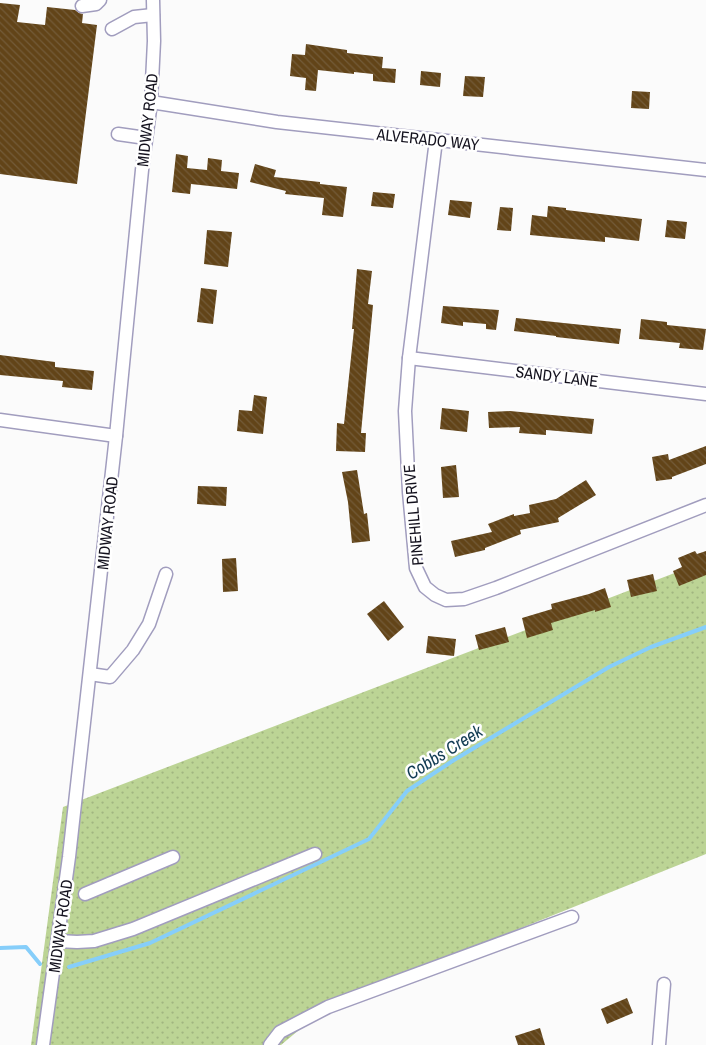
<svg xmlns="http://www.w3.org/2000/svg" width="706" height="1045" font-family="'Archivo Narrow',sans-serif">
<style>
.park{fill:url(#park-dots)}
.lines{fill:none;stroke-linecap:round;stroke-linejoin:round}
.stream{stroke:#86cefa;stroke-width:4}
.building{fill:url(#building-back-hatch)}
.minor-casing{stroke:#a19dbe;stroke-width:15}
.minor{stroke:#fff;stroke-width:12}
.labels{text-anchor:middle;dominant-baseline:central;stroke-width:5;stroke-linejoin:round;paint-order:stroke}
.street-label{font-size:16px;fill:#13111d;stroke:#fff}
.water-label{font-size:18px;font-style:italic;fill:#133c53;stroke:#fff}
</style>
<defs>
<pattern id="park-dots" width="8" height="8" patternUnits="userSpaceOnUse" patternTransform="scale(1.25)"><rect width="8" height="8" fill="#bcd495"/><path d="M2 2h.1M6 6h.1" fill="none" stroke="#a1b580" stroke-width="1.8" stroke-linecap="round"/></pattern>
<pattern id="building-back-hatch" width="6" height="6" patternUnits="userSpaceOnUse" patternTransform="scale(1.25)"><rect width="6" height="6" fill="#624418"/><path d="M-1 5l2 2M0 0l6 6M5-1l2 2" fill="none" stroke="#735b39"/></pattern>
</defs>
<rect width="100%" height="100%" fill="#fbfbfb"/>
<polygon class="park" points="706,561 706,854 329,1005 281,1045 31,1045 63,807"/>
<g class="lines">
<g class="stream">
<polyline points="0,948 26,947 40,964"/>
<polyline points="69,967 150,943 369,839 407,791 454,760 609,667 651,647 706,627"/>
</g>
</g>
<g class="building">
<polygon points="0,3 20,5 17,22 45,25 47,7 75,10 79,13 83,14 82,23 97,25 77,184 0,174"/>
<polygon points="306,44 347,50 347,53 383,57 382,68 396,69 395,83 373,81 373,74 354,72 354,74 318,70 316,91 305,90 306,78 290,76 292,54 305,55"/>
<polygon points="421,71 441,73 440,87 420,85"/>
<polygon points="465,76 485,77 483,97 463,96"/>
<polygon points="632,91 650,92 649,109 631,108"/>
<polygon points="176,154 188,156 187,168 207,170 208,158 222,160 221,171 239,173 237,189 191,184 190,194 172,192"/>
<polygon points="255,164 276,170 274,177 320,182 320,184 347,187 343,217 322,215 324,198 285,194 286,191 250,182"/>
<polygon points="373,192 395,194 393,208 371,206"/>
<polygon points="450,200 472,202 470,218 448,215"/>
<polygon points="548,206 566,208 566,210 642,219 639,241 605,237 605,242 530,235 532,215 547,217"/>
<polygon points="500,207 513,208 511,231 497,230"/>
<polygon points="667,220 687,222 685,239 665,237"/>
<polygon points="207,230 232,232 228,267 204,264"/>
<polygon points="357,269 372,271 368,304 373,305 361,433 366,433 365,452 336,451 337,423 344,424 354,329 352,329"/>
<polygon points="201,288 217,290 213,324 197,322"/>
<polygon points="443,306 499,310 496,330 486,329 486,324 463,322 463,326 441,323"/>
<polygon points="516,318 621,329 619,344 556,337 556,336 514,331"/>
<polygon points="641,319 667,322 667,325 706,329 703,350 679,348 680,343 639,339"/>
<polygon points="0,355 55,362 55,367 94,371 92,390 62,387 63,381 0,375"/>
<polygon points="254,395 267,397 263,434 237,431 239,410 252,411"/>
<polygon points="442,408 469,411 467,432 440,429"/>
<polygon points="510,411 594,419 592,434 546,430 546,435 519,433 520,427 489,428 488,412"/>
<polygon points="706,446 706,464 672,477 672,479 656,481 652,457 668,454 669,460"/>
<polygon points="456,465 459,497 443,498 441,467"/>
<polygon points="357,470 364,514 367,513 370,541 352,543 348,502 342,472"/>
<polygon points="586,480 596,495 558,518 559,522 520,530 521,534 485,548 485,550 455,557 451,541 492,532 488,524 514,514 514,516 530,513 529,505 556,499"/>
<polygon points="198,486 227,487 226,506 197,504"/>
<polygon points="695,551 697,554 706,551 706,575 679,586 673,571 682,567 678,558"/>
<polygon points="236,558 238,591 223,592 222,559"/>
<polygon points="653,574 657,591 631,597 627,580"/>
<polygon points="605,588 611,607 595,612 595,610 551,623 553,630 527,638 522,618 552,609 551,604 589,594"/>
<polygon points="384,601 404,627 388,641 367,614"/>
<polygon points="505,627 509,642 479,650 475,635"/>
<polygon points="428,636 456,639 454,656 426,653"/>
<polygon points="627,998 633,1013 607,1024 601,1009"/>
<polygon points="540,1028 545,1045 518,1045 515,1036"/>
</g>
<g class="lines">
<defs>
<g id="minor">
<polyline points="82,6 96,4 100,0"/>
<polyline points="112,29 134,17 153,15"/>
<polyline points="151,102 277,122 706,170"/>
<polyline points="118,134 146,138"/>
<polyline points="436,140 409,358 405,411 409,492 416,568 425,587 435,595 446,600 464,599 496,588 706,505"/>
<polyline points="409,358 706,394"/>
<polyline points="0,420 116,436"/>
<polyline points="90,674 110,677 133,650 149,624 166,574"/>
<polyline points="85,894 173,857"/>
<polyline points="58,941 77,942 94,941 133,929 315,854"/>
<polyline points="43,1045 69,857 116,436 142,170 151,102 154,41 153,0"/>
<polyline points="270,1045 280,1032 328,1007 572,917"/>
<polyline points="659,1045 664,984"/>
</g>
</defs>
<use href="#minor" class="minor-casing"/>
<use href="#minor" class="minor"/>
</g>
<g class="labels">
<g class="street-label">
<text transform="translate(147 120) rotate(-84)">MIDWAY ROAD</text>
<text transform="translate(428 139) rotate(6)">ALVERADO WAY</text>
<text transform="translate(557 376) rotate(7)">SANDY LANE</text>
<text transform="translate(413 515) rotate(-95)">PINEHILL DRIVE</text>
<text transform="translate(107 523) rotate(-84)">MIDWAY ROAD</text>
<text transform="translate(60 926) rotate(-82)">MIDWAY ROAD</text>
</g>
<g class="water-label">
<text transform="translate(444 752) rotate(-32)">Cobbs Creek</text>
</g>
</g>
</svg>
